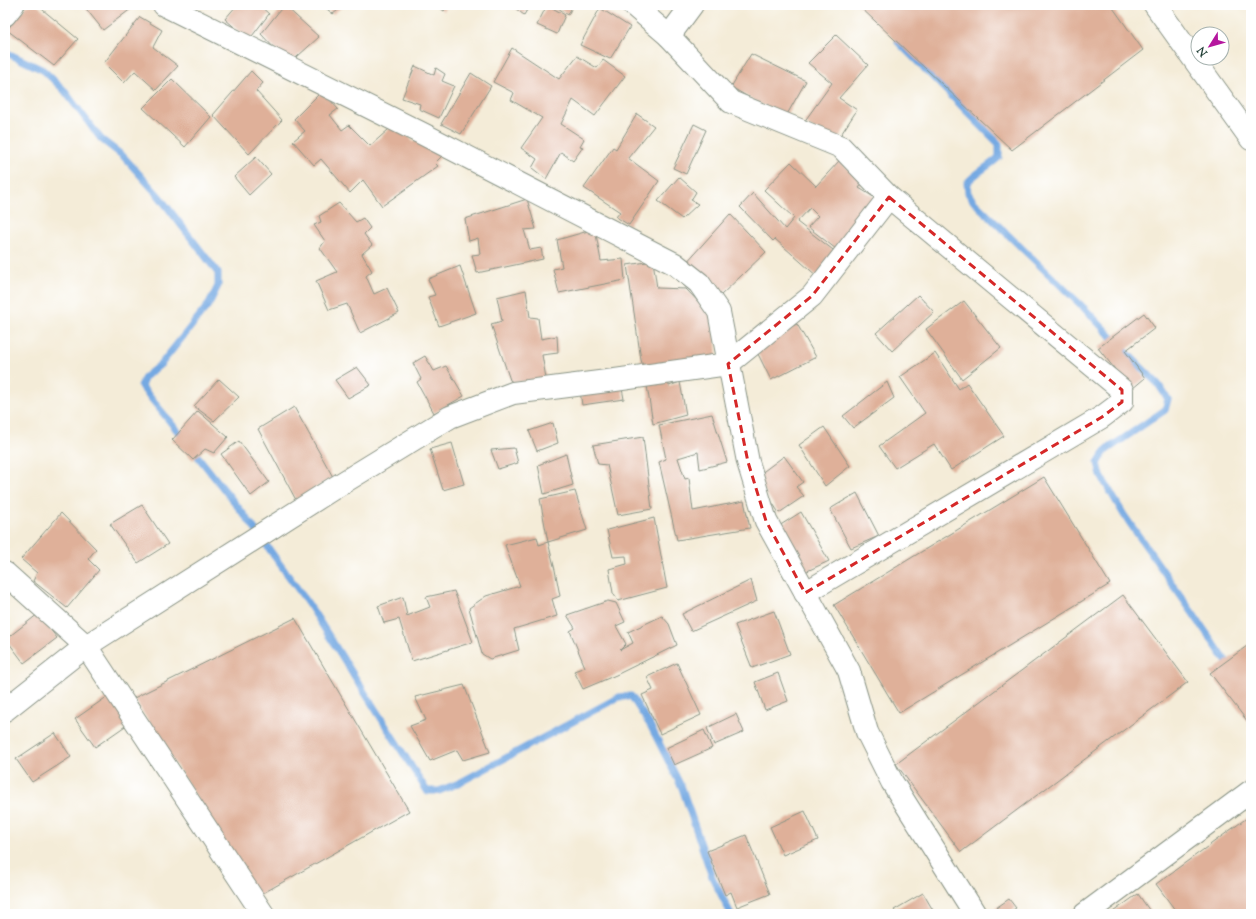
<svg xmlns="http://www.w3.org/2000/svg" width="1256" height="919" font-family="'Sorts Mill Goudy',serif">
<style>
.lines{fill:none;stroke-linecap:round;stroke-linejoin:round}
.stream{stroke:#75a9e2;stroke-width:7}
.building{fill:#dfb099}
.minor-casing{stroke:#8a9486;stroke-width:24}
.minor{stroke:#fff;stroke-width:22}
.marked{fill:none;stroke:#d62828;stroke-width:3;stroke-dasharray:8 5;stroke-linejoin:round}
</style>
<rect width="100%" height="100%" fill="#fff"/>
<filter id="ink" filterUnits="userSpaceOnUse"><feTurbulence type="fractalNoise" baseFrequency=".025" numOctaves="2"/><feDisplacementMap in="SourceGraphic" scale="8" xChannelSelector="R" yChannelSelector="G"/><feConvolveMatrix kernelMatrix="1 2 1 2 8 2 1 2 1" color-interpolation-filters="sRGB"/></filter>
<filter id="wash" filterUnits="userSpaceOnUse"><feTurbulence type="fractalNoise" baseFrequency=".012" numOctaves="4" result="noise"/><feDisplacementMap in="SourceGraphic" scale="16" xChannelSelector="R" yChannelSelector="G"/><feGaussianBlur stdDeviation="0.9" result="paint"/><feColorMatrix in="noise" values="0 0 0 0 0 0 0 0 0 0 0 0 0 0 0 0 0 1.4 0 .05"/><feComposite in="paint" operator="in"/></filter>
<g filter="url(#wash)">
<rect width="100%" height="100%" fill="#f4ecd8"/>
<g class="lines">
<g class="stream">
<path d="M898,42L999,144V157C989,167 976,172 967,183L968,193L974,202L1084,308L1125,351L1158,384L1168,399L1165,410L1105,451L1098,463L1101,476L1124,515L1231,668"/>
<polyline points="5,52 43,70 63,89 101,139 123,156 158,195 218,273 218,286 209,304 161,364 145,377 141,386 184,439"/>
<polyline points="192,449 249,521 310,606 427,791 439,791 459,783 619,697 631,696 650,725 682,788 712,877 731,914"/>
</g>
</g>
<g id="blocks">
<g class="building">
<polygon points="27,5 37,5 78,39 54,66 7,30"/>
<polygon points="83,5 136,5 103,30"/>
<polygon points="237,5 259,5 269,14 249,40 225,19"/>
<polygon points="284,5 319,37 287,66 276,50 261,34"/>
<polygon points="322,5 337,5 342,7 333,14"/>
<polygon points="436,5 448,5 444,11"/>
<polygon points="511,5 530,5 524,15"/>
<polygon points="547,5 565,15 557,34 537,25"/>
<polygon points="554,5 573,5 568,15"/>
<polygon points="858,5 1111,5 1143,50 1012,150"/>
<polygon points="600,8 630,27 610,59 580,45"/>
<polygon points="140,17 162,30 153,47 178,66 156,90 135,71 124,83 104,63"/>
<polygon points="836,35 868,65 839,98 857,110 834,145 804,122 832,83 808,63"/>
<polygon points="512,48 559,79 577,56 597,68 603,60 625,76 595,116 573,100 561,124 584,139 580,146 583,147 573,161 561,152 546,179 532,168 537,159 521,148 542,118 511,100 514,93 493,82"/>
<polygon points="751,54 806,81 785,118 731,87"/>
<polygon points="415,66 434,75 436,68 445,74 442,81 454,86 439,118 419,109 420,104 402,98"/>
<polygon points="251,71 263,83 256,91 282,120 249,154 213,115"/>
<polygon points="471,73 491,86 461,134 441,124"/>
<polygon points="172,79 211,117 185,147 143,108"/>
<polygon points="322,91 338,109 330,115 342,130 349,125 370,146 398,121 413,142 423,134 442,156 435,163 438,166 382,206 363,180 350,193 321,159 314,165 293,141 305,131 294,119"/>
<polygon points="637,114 654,126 628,158 659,181 629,225 616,217 620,212 584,188 613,147 616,149"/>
<polygon points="694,124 706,130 686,174 673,168"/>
<polygon points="256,157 271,174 249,195 234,177"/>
<polygon points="839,161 864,181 859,188 877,199 836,249 808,227 818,216 810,208 797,222 837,253 818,277 775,239 773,241 740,207 753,193 785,229 794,218 764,190 791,162 816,186"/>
<polygon points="679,177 696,192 691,200 698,204 682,219 658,201"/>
<polygon points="527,199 536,229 524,230 530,250 541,248 543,259 477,273 472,255 480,254 478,238 469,241 465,219"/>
<polygon points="339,203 356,222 363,218 370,228 364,234 372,245 362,254 372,271 366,276 374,294 387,288 399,313 360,333 347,304 329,310 316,281 337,272 320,248 325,241 314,225 321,222 319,216"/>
<polygon points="730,214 766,252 719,297 685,264"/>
<polygon points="595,229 601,261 623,259 625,280 559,293 553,269 562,267 557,240"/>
<polygon points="653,261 657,288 686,289 715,319 717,361 644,369 641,360 627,265"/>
<polygon points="460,266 476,313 439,326 428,297 435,295 428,279"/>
<polygon points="526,290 530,317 538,318 541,339 557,336 558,353 542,355 546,378 514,383 510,380 491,324 502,321 497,297"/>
<polygon points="918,295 934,312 892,351 876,333"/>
<polygon points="964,301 1001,348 962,379 926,329"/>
<polygon points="1144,313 1155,328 1125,351 1145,378 1132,389 1130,388 1098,348"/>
<polygon points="797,324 816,357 771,380 753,344"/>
<polygon points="935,353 959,389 967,383 1004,436 951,470 934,444 895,468 879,446 925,413 900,377"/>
<polygon points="425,356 434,371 446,366 464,396 434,413 417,382 421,379 413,363"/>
<polygon points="357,367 371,385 348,398 335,380"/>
<polygon points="667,376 669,386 680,382 686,415 653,424 646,379"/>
<polygon points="219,379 239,397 214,421 194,406"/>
<polygon points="887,382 894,398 853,428 843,416"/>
<polygon points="621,383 624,399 582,405 580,391"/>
<polygon points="294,407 333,477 296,500 258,429"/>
<polygon points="198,411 228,437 214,453 205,449 193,460 172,440"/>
<polygon points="712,414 727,462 700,469 698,452 678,458 685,479 689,478 693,511 744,501 750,528 677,540 659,462 666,459 659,425"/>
<polygon points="553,423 558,443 537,451 529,431"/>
<polygon points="824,427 850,466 825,486 799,445"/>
<polygon points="643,437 652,509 618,515 607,465 598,464 593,445"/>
<polygon points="239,441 269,482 251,496 221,454"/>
<polygon points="452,443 464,484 443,490 430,449"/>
<polygon points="514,448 518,463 498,469 491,450"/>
<polygon points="566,454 573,485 544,494 538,465"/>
<polygon points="784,456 803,482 796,487 804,496 779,513 756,477"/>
<polygon points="1044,477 1110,584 899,713 834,605"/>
<polygon points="575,491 587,530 548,542 540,499"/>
<polygon points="857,493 879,536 851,548 830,509"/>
<polygon points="142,505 168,544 138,563 110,524"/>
<polygon points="801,512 829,561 805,572 779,526"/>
<polygon points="61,513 96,549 88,559 99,570 67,608 33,581 37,573 21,559"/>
<polygon points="654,518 667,588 618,601 613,593 609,569 627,564 626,556 613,557 607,530"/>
<polygon points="537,537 539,545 548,542 555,570 560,596 552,599 557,616 514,629 519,650 490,659 482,654 469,608 486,596 520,586 505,545"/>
<polygon points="751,580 757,601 691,631 682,614"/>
<polygon points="454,591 473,642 412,661 399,619 384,623 378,606 403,597 407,616 430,607 426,597"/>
<polygon points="1123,595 1188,682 961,852 896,764"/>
<polygon points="608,601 616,603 625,622 616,626 626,644 620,650 633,643 628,632 662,616 669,624 677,645 616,675 583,689 574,671 585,667 570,631 575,628 567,615"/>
<polygon points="774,611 790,654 752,668 735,625"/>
<polygon points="38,614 57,638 24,663 6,639"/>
<polygon points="295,618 409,811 258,896 134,698"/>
<polygon points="1251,643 1251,726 1210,673"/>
<polygon points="677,663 701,715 660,734 642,695 653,690 647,677"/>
<polygon points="778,673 788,701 765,710 755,682"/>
<polygon points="464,685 490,752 463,760 457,750 430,761 410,726 426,720 415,697"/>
<polygon points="111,694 131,722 95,747 75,719"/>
<polygon points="736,714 744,732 714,745 707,728"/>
<polygon points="704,730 712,748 674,765 666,748"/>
<polygon points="55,733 71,757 32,782 16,759"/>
<polygon points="805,811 818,840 783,855 770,827"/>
<polygon points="1251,815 1251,914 1178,914 1156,884"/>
<polygon points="746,835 770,894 737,907 731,892 725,895 707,851"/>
<polygon points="923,893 934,912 930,914 897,914 894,910"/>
<polygon points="1138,894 1152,914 1110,914"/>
<polygon points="1009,899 1016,908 1007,914 1000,914 996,908"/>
</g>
</g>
</g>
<g filter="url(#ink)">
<use href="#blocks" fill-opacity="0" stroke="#8a9486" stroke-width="1"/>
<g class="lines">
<defs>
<g id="minor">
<polyline points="164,5 423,134 675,264 699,283 719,312 748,462 766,521 849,671 867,732 892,782 975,914"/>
<polyline points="633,5 669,36 731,102 841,147 889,197 1122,390 1122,402 1102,417 805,593"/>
<polyline points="1155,5 1251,139"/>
<polyline points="5,15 13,5"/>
<polyline points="669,36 692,5"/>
<polyline points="5,573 86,646 263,914"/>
<polyline points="5,710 86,646 331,490 450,417 513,393 615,380 728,364 812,296 889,197"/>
<polyline points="1085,914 1251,791"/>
</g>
</defs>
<use href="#minor" class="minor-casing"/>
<use href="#minor" class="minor"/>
</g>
</g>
<path class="marked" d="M889,197L1122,390V402L1102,417L805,593L766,521L748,462L728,364L812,296Z"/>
<rect width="1256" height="919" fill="none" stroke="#fff" stroke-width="20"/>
<g transform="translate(1210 46) rotate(233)"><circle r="19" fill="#ffffff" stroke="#a5b1ae"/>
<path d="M0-3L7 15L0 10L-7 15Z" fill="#b5179e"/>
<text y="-6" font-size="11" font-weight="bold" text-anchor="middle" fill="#1f3d34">N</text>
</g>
</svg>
